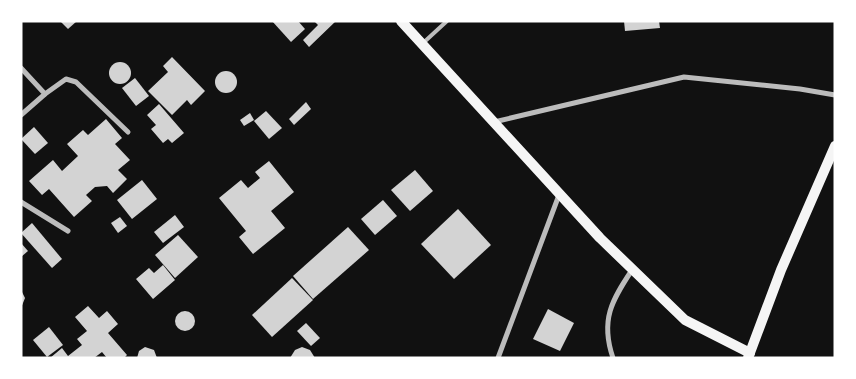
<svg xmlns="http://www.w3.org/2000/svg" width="856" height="379" font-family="Commissioner,sans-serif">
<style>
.building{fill:#d3d3d3}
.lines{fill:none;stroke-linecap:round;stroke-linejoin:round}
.service{stroke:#bcbcbc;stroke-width:4}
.minor{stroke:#bcbcbc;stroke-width:5}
.secondary{stroke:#f5f5f5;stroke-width:10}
</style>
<rect width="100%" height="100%" fill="#111"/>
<g class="building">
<polygon points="60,21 77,21 68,29"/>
<polygon points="272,21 298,21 305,29 291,42"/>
<polygon points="314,21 336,21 309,47 303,40 318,25"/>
<polygon points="624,21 659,21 660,28 625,31"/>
<polygon points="172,57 205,91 191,105 187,100 172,115 148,91 168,72 163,66"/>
<circle cx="120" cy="73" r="11"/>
<circle cx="226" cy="82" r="11"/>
<polygon points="135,78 149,96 136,106 122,88"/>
<polygon points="306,102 311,109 294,125 289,119"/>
<polygon points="159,104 184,133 172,143 168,139 163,143 151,129 156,125 147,115"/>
<polygon points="266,111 282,128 269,139 254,121"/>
<polygon points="250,113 254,120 244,126 240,120"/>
<polygon points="106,119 122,138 115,144 130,160 118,170 127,179 113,193 107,186 95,187 86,195 92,201 74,217 49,189 42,195 29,181 53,160 62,171 78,156 67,144 83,130 88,135"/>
<polygon points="34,127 48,143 35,154 21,139"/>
<polygon points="269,161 294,192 271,211 285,228 253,254 239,237 246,231 219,198 241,180 248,188 260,178 255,172"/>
<polygon points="415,170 433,191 410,211 391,190"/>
<polygon points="142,180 157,199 132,219 117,200"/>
<polygon points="383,200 397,216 375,235 361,219"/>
<polygon points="458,209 491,245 454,279 421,244"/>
<polygon points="175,215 184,227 163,243 154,232"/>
<polygon points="120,217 127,226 118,233 111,223"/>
<polygon points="32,223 62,259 52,268 21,233"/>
<polygon points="348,227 369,250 313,299 293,276"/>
<polygon points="178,235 198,257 175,278 155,255"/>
<polygon points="21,243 28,251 21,257"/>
<polygon points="163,265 175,280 153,299 136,279 149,268 154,273"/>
<polygon points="292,278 313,300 272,337 252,315"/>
<polygon points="21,290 25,298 21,308"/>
<polygon points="88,306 99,318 107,311 118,324 108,333 127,355 124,358 107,358 102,352 94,358 50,358 62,348 68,356 82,345 77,339 87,331 75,317"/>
<polygon points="548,309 574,323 560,351 533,339"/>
<circle cx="185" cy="321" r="10"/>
<polygon points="306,323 320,338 311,346 297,331"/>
<polygon points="49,327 63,345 47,357 33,340"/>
<polygon points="145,347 154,350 157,358 137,358 139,351"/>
<polygon points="302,347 310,350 315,358 290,358 295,350"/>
</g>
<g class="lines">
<polyline class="service" points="422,44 447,21"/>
<g class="minor">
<polyline points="21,68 45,94 21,115"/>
<polyline points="45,94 66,79 76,82 128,132"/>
<polyline points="494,122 684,77 800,89 835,95"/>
<polyline points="21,202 68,231"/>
<polyline points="498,358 559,195"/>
<path d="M613,358C600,320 612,300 632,270"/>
</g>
<g class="secondary">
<polyline points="401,21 600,238 685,320 750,353"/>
<polyline points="748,358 781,270 835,146"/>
</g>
</g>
<rect width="856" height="379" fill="none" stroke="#ffffff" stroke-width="45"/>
</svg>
